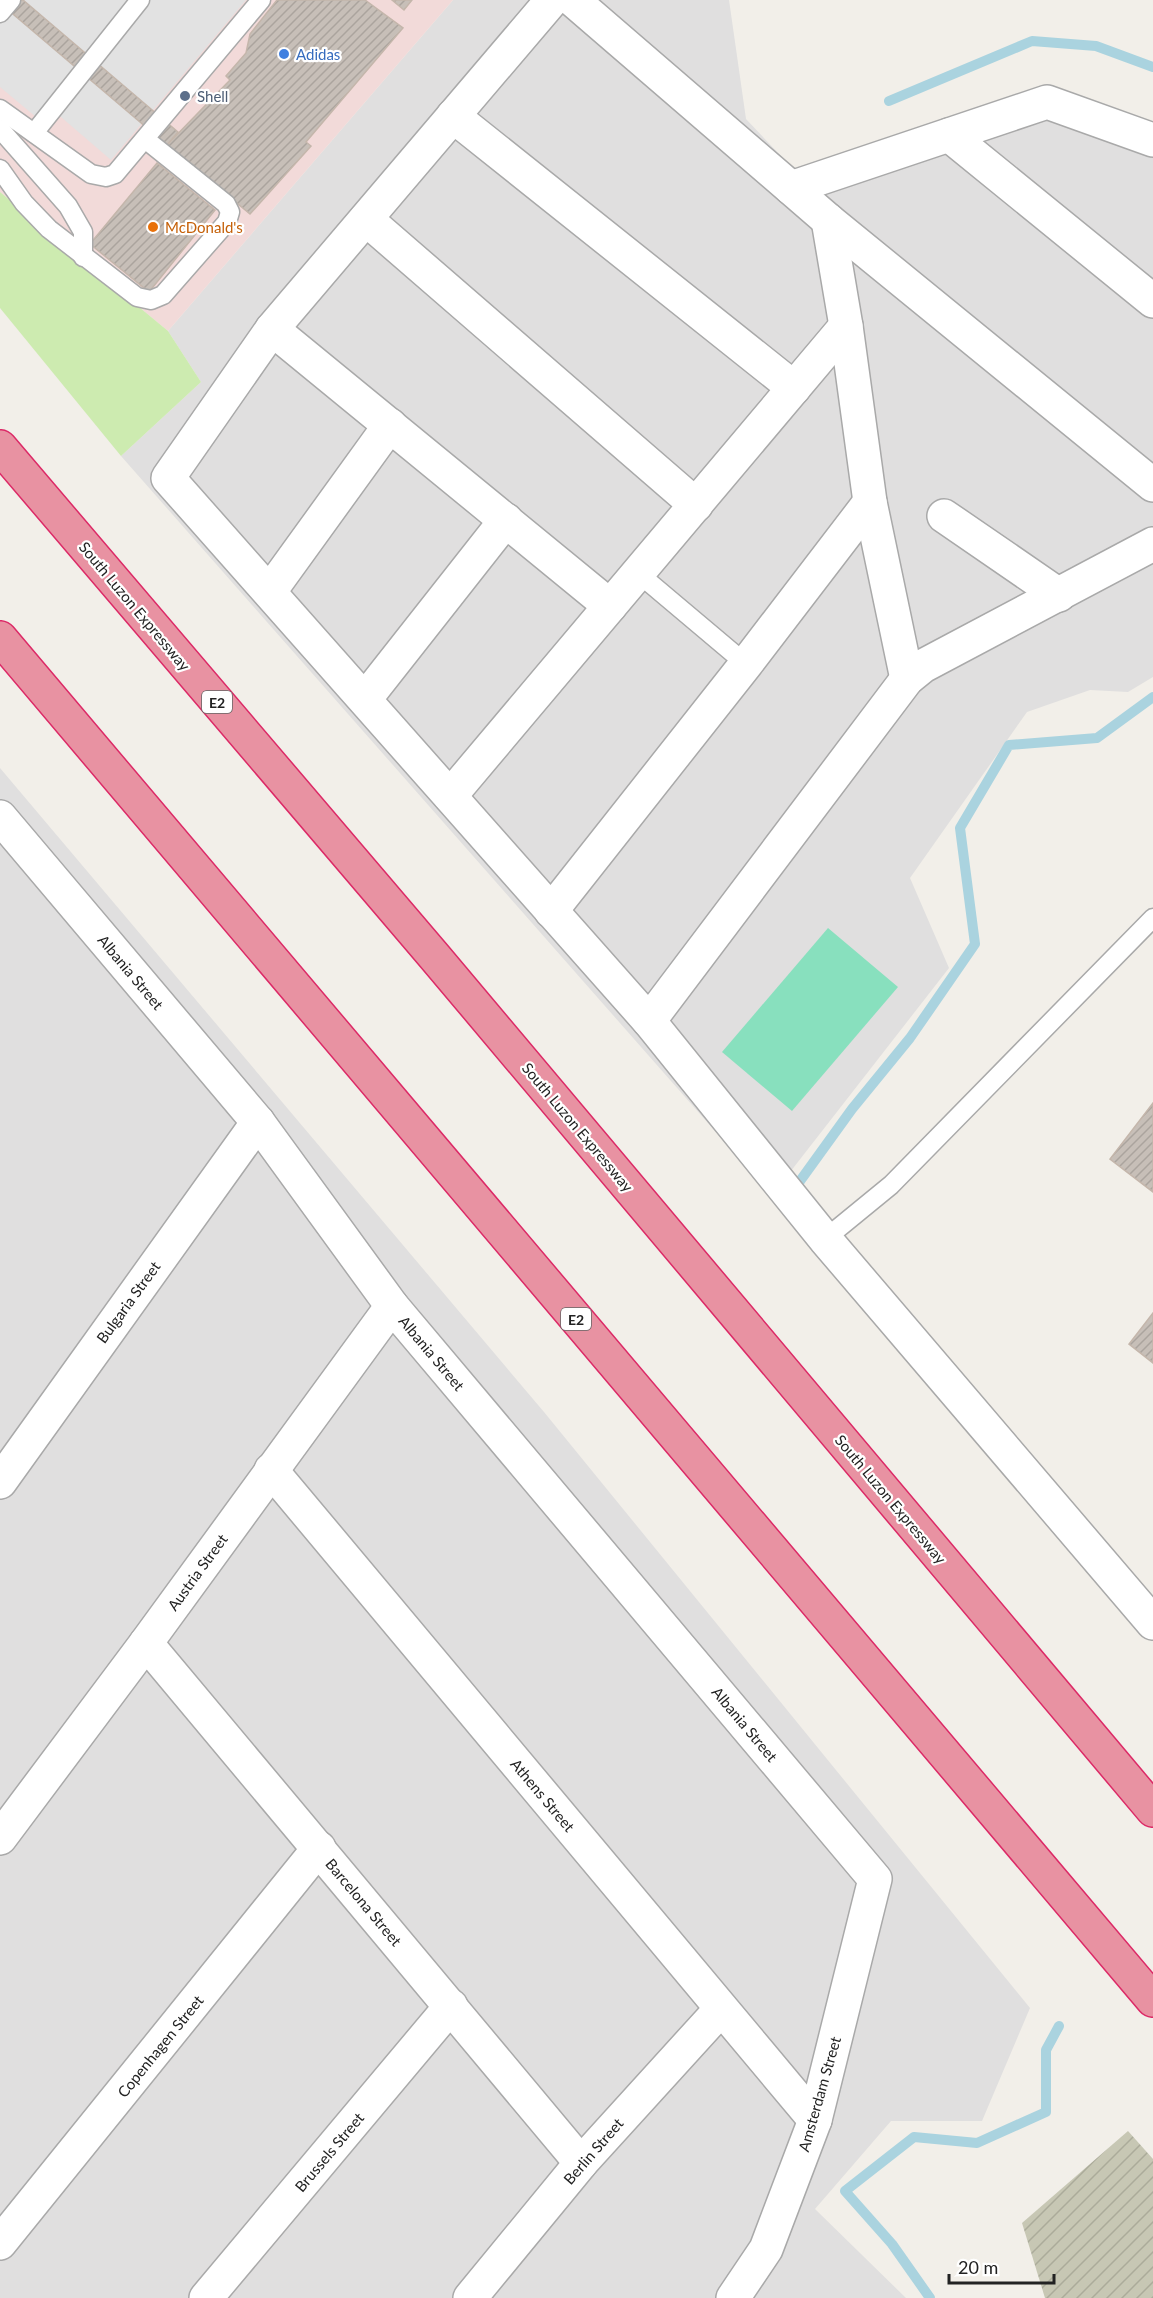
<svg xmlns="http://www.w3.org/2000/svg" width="1153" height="2298" font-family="Lato,sans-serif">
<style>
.residential{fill:#e0dfdf}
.commercial{fill:#f2dad9}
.construction{fill:url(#construction-furrows)}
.grass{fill:#cdebb0}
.pitch{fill:#88e0be}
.parking{fill:#e2e2e2}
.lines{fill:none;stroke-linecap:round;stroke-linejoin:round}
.stream{stroke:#aad3df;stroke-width:10}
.building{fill:url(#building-hatch);stroke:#c4b6ab;stroke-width:1.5}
.lane-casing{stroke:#a9a9a9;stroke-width:21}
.street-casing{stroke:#a9a9a9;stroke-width:36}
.highway-casing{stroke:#dc2a67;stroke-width:36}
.lane{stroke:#fff;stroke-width:18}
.street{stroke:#fff;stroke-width:33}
.highway{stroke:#e892a2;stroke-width:33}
.shop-dot{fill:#3f7fe0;stroke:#fff;stroke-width:2}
.service-dot{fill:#5c6f8a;stroke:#fff;stroke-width:2}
.food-dot{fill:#e8710a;stroke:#fff;stroke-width:2}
.labels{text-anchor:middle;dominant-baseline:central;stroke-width:4.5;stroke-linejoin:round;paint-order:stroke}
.shield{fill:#fff;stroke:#646464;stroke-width:1.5}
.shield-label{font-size:14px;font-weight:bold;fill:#222}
.shop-label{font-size:15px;fill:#366cbe;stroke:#fff;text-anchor:start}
.service-label{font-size:15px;fill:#4e5e75;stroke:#fff;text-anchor:start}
.food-label{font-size:15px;fill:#c56008;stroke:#fff;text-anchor:start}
.street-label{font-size:15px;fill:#222;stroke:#fff}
</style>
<defs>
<pattern id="construction-furrows" width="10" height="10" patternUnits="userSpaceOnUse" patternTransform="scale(1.5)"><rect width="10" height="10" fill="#c7c7b4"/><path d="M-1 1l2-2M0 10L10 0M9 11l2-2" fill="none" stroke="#abab9a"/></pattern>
<pattern id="building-hatch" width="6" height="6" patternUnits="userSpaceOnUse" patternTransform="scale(1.5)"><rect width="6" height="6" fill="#c7bfb8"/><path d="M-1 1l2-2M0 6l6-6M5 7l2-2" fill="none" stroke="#aba49e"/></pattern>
</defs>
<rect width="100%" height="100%" fill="#f2efe9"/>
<g class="residential">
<polygon points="453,0 729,0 746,119 799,175 1047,87 1153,128 1153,677 1128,692 1090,690 1027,712 910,878 949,968 780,1185 722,1139 121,456 201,382 168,331"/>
<polygon points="0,768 544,1412 1030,2008 982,2121 891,2121 815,2209 906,2298 0,2298"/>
</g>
<polygon class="commercial" points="0,0 453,0 168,331 0,192"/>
<polygon class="construction" points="1128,2131 1153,2159 1153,2298 1045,2298 1022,2223"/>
<polygon class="grass" points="0,192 168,331 201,382 121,456 0,308"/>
<polygon class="pitch" points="828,928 898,987 792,1111 722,1052"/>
<polygon class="parking" points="0,0 246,0 111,160 47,105 36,117 0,87"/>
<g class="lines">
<g class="stream">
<polyline points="889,101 1032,41 1096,46 1153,67"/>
<polyline points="800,1181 852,1109 910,1038 975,944 960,828 1009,745 1097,738 1153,697"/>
<polyline points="930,2298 892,2244 845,2191 914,2137 977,2143 1046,2112 1046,2050 1059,2026"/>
</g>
</g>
<g class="building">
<polygon points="0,0 23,0 178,132 167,145 0,3"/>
<polygon points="277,0 365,0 403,28 306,142 311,146 250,214 167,145 230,80 226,76 246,53 250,34"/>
<polygon points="392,0 412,0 404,10"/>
<polygon points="157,163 215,210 149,292 90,244"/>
<polygon points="1153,1103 1153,1192 1110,1159"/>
<polygon points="1153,1313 1153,1363 1129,1344"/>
</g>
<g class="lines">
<defs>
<g id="lane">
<polyline points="0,13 11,0"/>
<polyline points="0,109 91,174 106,177 115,174 261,0"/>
<polyline points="0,129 68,206 83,232 83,257"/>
<polyline points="34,133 140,0"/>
<polyline points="0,169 24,203 49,229 137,297 151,300 163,295 227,222 230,212 226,204 145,139"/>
<polyline points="638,573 746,664"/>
<polyline points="825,1239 891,1185 1153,918"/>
</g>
<g id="street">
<polyline points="552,0 272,329 168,478 649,1021 825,1239 1153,1623"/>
<polyline points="573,0 828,220 1153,485"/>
<polyline points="453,116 794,388"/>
<polyline points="949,135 1153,301"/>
<polyline points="791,188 1047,102 1153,140"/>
<polyline points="366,219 696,505"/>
<polyline points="828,220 846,326 870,502 907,679"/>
<polyline points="272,329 610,606"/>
<polyline points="944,516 1059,595"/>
<polyline points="270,591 390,425"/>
<polyline points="365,699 506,520"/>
<polyline points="450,796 846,326"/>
<polyline points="0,817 258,1122 392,1306 875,1879 815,2120 766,2249 733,2298"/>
<polyline points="551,911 746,664 870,502"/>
<polyline points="649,1021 907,679 923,666 1153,544"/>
<polyline points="271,1470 815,2120"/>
<polyline points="0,1482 258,1122"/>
<polyline points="146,1643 581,2163"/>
<polyline points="0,1838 146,1643 392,1306"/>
<polyline points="0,2243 319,1848"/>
<polyline points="206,2298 451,2006"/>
<polyline points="470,2298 581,2163 721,2009"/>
</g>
<g id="highway">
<polyline points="0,447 434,956 1153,1810"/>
<polyline points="0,638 1153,2000"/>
</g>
</defs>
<use href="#lane" class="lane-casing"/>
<use href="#street" class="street-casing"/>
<use href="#highway" class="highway-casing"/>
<use href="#lane" class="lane"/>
<use href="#street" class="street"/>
<use href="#highway" class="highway"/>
</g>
<circle class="shop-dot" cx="284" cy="54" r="6"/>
<circle class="service-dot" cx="185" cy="96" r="6"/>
<circle class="food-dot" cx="153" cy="227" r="6"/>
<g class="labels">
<g class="shield">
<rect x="202" y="691" width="30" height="22" rx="4.5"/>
<rect x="561" y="1308" width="30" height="22" rx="4.5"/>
</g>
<g class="shield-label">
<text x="217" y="702">E2</text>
<text x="576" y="1319">E2</text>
</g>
<g class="shop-label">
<text x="296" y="54">Adidas</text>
</g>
<g class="service-label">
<text x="197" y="96">Shell</text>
</g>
<g class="food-label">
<text x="165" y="227">McDonald's</text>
</g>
<g class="street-label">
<text transform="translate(135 606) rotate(50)">South Luzon Expressway</text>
<text transform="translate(131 972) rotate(50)">Albania Street</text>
<text transform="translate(578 1127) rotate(50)">South Luzon Expressway</text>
<text transform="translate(128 1302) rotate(-54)">Bulgaria Street</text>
<text transform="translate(432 1353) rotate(50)">Albania Street</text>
<text transform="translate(891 1499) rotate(50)">South Luzon Expressway</text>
<text transform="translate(197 1572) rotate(-54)">Austria Street</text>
<text transform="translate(745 1724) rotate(50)">Albania Street</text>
<text transform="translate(543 1795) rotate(50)">Athens Street</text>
<text transform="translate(364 1902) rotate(50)">Barcelona Street</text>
<text transform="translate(160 2046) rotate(-51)">Copenhagen Street</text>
<text transform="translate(819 2094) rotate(-74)">Amsterdam Street</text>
<text transform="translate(593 2151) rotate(-49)">Berlin Street</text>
<text transform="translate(329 2152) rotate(-50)">Brussels Street</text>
</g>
</g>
<path d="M949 2274v9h105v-9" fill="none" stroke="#222222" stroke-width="3"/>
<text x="958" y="2274" font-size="18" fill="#222222" stroke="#ffffff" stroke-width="4.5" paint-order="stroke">20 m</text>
</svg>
